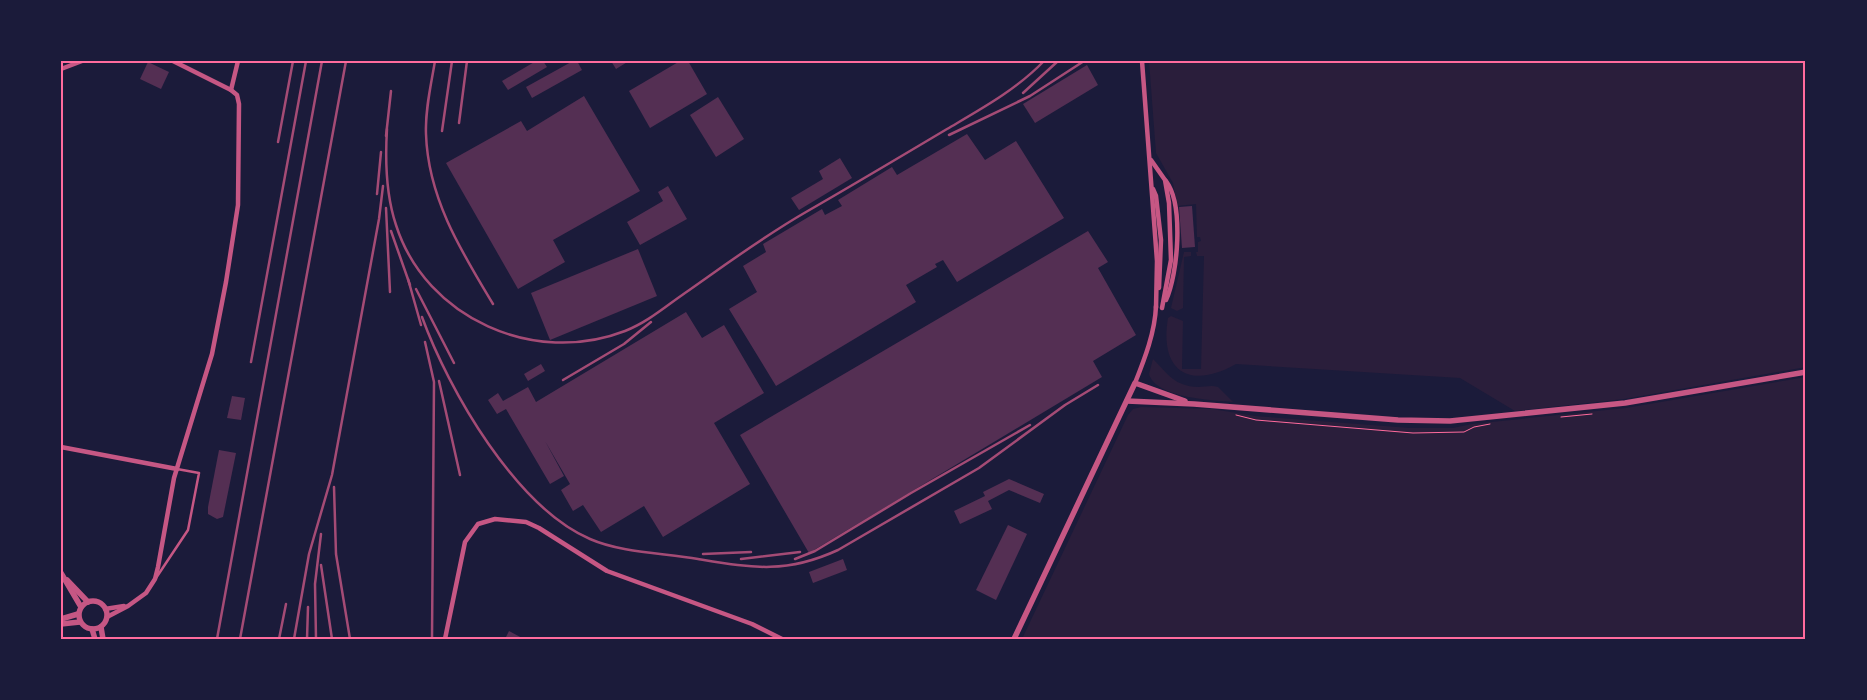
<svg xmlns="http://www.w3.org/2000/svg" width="1867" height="700" font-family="'Archivo Narrow',sans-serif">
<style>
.green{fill:#2a1e3b}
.building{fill:#542f53}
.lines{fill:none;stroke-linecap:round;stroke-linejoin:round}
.path{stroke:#ff6b9d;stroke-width:1}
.service{stroke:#c65784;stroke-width:2.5}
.minor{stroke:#c65784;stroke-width:4.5}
.tertiary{stroke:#c65784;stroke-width:5.5}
.rail{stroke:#a44b75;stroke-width:2.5}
.neatline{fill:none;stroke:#ff6b9d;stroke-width:2}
</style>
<rect width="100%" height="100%" fill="#1b1b3a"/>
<g class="green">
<path d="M1149,61H1806V367L1624,399L1515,411L1460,378L1236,364C1190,390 1159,372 1168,318L1171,316L1183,321L1182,369H1201L1204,256H1197L1196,252H1198V242L1201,241L1200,237H1197L1196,204L1177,206L1173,183L1156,153Z"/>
<polygon points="1184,252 1191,252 1191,256 1184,257 1183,308 1177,311 1171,308"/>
<path d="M1153,359C1168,374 1174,386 1198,387C1205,387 1211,385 1218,387L1233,402C1211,400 1156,398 1149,374Z"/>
<polygon points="1806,377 1806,639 1022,639 1128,415 1133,409 1141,407 1212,409 1255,416 1410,428 1453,428 1472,424 1626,408"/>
</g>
<g class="building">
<polygon points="536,61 543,61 547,67 508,90 502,81"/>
<polygon points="573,61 577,61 582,70 532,98 526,87"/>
<polygon points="611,61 629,61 616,69"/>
<polygon points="680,61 688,61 707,94 650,128 629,91"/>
<polygon points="148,62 169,72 161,89 140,79"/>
<polygon points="1087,65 1098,85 1035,123 1023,104"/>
<polygon points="584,96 640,191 553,240 565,262 518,289 446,163 521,121 527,131"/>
<polygon points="718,97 744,139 716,157 690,115"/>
<polygon points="967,134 985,160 1016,141 1064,218 957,282 943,260 935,264 937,267 906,285 916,302 776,386 729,309 757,292 743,266 766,252 763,244 822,209 825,215 842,206 838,200 892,167 897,175"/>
<polygon points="840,158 852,178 799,210 791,198 823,179 819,171"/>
<polygon points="668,186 687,219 640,245 627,222 663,201 658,192"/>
<polygon points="1192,206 1195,247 1182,248 1179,207"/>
<polygon points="1088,231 1108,262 1098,268 1136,335 1093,361 1102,377 809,553 740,435"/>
<polygon points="638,249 657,296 550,340 531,293"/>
<polygon points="686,312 702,338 724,325 764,393 714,423 750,484 663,537 644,506 601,532 583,505 573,511 561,490 570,484 545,441 564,476 550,484 506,409 497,414 488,400 498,393 503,401 528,387 536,402"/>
<polygon points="541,364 545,371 528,381 524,374"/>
<polygon points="232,396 245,398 241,420 227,418"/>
<polygon points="219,450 236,453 223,517 217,519 208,514 208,507"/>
<polygon points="1009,479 1044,494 1040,503 1009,490 988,501 992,509 960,524 954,511 985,496 983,492"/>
<polygon points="1008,525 1027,534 996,600 976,590"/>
<polygon points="843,559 847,570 813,583 809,572"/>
<polygon points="509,631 524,639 505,639"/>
</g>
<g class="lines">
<g class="path">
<polyline points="1236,415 1256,420 1413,433 1464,432 1474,427 1490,424"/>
<polyline points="1561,417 1592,414"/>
</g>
<polyline class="service" points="156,578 188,530 199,473 177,469"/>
<g class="minor">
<polyline points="1142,61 1157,261 1156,308"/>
<polyline points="61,69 82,61"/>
<polyline points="231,90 238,61"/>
<polyline points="1151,160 1165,180 1169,203 1171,260 1162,308"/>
<polyline points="1153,189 1156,196 1161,240 1159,288"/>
<path d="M1166,300C1178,274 1184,205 1166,181"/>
<path d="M1135,383C1145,358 1155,332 1156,306"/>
<polyline points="61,447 177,469"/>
<polyline points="105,609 124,606"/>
<polyline points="107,617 128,606 146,593 155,579 158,567 174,478 212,354 226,282 238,205 239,104 237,95 231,90 173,61"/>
<polyline points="445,639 465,542 478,524 495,519 526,522 539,528 607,571 752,624 782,639"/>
</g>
<g class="tertiary">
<polyline points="1127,401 1194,404 1398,420 1450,421 1625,403 1806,372"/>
<polyline points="61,573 81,607"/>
<polyline points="67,580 88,602"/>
<circle cx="93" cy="615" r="14"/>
<polyline points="61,619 78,614"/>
<polyline points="61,624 80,622"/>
<polyline points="101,627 103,639"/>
<polyline points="92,629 95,639"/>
<polyline points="1014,639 1135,383 1185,401"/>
</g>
<g class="rail">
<path d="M435,61C431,85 425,110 426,134C428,198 461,251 493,304"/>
<polyline points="1023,93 1058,61"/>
<polyline points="459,123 467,61"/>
<path d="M387,129C385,161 386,195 396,225C426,319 535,366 625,331C648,322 666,306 685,293C725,265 764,236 806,212C853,185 900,157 947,129C981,109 1016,90 1044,61"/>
<polyline points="442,131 452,61"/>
<polyline points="949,135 1030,96 1084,61"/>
<polyline points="386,136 391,91"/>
<polyline points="278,142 293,61"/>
<polyline points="377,194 381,152"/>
<polyline points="386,208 390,292"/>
<polyline points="391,231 410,285"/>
<polyline points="408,279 421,325"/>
<polyline points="416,289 454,363"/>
<path d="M422,317C449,391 516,507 590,539C622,553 664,553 698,559C753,568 786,574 838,550L979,468L1065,405L1098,385"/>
<polyline points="425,342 434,382 432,639"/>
<polyline points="251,362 306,61"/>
<polyline points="563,380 624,344 651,322"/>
<polyline points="439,381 460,475"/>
<polyline points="334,487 336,554 350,639"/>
<polyline points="703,554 751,552"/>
<polyline points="741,559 800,552"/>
<polyline points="795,559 815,551 911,493 1030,425"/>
<polyline points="321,565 332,639"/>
<polyline points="217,639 322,61"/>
<polyline points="240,639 346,61"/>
<polyline points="279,639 286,604"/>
<polyline points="294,639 309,554 332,475 379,219 383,186"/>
<polyline points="307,639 308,607"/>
<polyline points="316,639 315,584 321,534"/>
</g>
</g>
<rect width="1867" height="700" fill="none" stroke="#1b1b3a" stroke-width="125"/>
<rect x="62" y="62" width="1742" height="576" class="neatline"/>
</svg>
